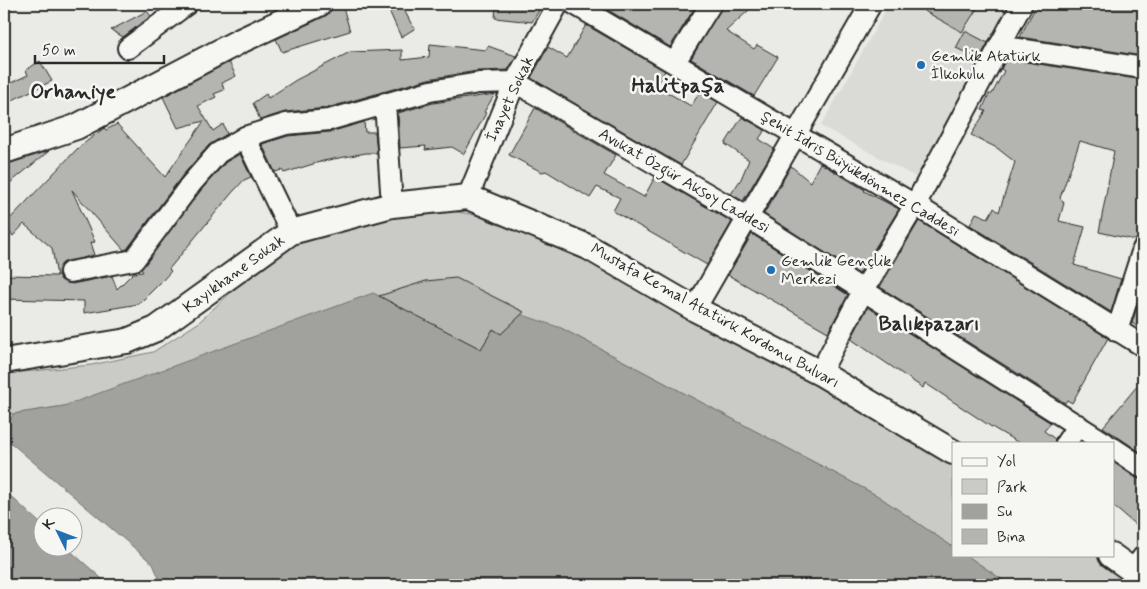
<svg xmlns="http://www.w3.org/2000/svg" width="1147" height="589" font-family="Mynerve,sans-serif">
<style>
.built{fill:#dadad6}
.green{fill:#cacac7;stroke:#7a7a79}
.water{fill:#a1a19e;stroke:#727270}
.building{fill:#b4b4b1;stroke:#2b2b2b}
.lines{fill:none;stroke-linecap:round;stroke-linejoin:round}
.minor-casing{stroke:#2b2b2b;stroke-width:24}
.tertiary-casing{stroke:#2b2b2b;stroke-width:28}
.minor{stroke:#f6f6f2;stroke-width:20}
.tertiary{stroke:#f6f6f2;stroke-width:24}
.poi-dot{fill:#1f6fb2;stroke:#f6f6f2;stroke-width:2}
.labels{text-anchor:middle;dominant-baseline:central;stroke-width:5;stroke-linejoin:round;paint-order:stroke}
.poi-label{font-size:16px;fill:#2b2b2b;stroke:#f6f6f2;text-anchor:start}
.street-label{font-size:16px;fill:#2b2b2b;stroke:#f6f6f2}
.district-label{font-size:21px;font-weight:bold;fill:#2b2b2b;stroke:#f6f6f2}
</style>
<rect width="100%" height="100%" fill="#eaeae6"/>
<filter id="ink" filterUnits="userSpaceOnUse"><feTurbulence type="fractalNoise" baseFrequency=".02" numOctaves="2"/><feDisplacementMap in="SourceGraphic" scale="10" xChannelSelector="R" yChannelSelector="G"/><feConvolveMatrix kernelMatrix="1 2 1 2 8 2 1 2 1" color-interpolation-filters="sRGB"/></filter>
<g filter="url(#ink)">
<polygon class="built" points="889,4 1021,4 923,181 821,126"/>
<g class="green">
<polygon points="445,210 495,218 594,259 953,454 953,547 878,496 561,328 13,414 4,412 4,374 91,365 153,352 198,323 273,253 306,239 397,214"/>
<polygon points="966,555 1102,555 1141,585 1010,585"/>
</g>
<g class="water">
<polygon points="373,293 477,342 517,313 561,328 878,496 953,547 953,555 966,555 1010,585 162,585 153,564 4,437 4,432 13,414 64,406"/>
<polygon points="4,490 42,525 42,546 66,547 109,585 4,585"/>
</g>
<g class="building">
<polygon points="338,4 342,4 350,31 282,52 276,39 325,16 333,6"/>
<polygon points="386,4 401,4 414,29 401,37"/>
<polygon points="496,4 543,4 532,22 495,18"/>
<polygon points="607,4 697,4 670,47 603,7"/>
<polygon points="723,4 739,4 750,9 726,31 754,49 757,45 778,57 754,96 691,59"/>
<polygon points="912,4 980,4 962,32"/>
<polygon points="1037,4 1143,4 1143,56 1020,37"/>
<polygon points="147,11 151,16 123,37 111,30"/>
<polygon points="586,25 665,71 656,86 691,106 700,92 718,102 681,165 531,78 548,47 567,58"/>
<polygon points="965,31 988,43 979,59 956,48"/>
<polygon points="430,44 486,50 488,46 516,56 508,70 477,71 428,79 327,108 285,112 260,120 253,103 266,94 268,98 296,80 350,52 402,50 402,60 429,57"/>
<polygon points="1006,59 1143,80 1143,237 1135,240 1099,232 1114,151 1080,141 1060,198 1064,203 1059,221 1085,227 1074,265 1121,279 1111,312 970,225 976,213 988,218 994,208 999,212 1015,162 997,148 971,135 986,111 982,110 989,94 992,94 1004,71 1001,69"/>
<polygon points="40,61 52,81 4,104 4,86 28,75 26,70"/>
<polygon points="229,62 236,76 222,83 224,90 214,94 216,97 198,106 213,131 223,124 227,134 209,145 182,176 127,249 124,250 72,190 95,242 90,243 94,255 63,263 59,269 58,275 61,280 72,284 112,276 117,289 133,273 143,272 141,269 200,191 226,162 240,154 251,177 244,180 231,194 169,269 171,271 163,280 139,304 84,313 84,301 4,299 4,275 57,276 52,248 24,224 13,236 4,225 78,148 104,128 106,130 117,124 165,177 204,121 178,128 163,97"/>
<polygon points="495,94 484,112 486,113 464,154 452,147 425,150 426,146 400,148 398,113 433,103"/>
<polygon points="535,108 616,155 604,175 644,197 655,177 732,222 707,265 613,211 620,198 597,187 590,198 546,171 542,172 509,155"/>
<polygon points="742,117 765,130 759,139 774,149 743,201 731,194 741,179 749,160 725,144"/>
<polygon points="364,122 365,132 375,132 377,153 366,153 323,161 284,173 282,170 275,172 262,144 288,136 330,132"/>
<polygon points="49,151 4,188 4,169 11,163"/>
<polygon points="820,163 865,190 864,191 899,209 859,274 764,214 791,166 810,182"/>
<polygon points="919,221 1108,338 1072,403 1067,400 1065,403 880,287"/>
<polygon points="752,234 848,295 828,332 728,275"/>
<polygon points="456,278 524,312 501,334 493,329 481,349 379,296 426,281"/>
<polygon points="1143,288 1143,330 1132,323"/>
<polygon points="868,307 1051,423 1044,431 1055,439 1054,443 1019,443 990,426 925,383 923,388 851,339"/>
<polygon points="1143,379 1143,454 1103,427"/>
<polygon points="1113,462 1136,478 1143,480 1143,531 1113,506"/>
</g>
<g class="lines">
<defs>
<g id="minor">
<polyline points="574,4 915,205 1143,346"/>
<polyline points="999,46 1143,68"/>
<polyline points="128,48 187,4"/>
<polyline points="675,62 711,4"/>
<polyline points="515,82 747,217 1105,443"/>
<polyline points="385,103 392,205"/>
<polyline points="245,137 291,232"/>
<polyline points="468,197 515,82 558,4"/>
<polyline points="70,272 134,260 191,184 218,153 245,137 286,124 329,120 430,91 479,83 515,82"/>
<polyline points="695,309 871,4"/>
<polyline points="1117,331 1143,249"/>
<polyline points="820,373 863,291 915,205 1022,4"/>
<polyline points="1066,443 1078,425"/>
<polyline points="1113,448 1143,468"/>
<polyline points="1133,570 1143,557"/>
</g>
<g id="tertiary">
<polyline points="4,151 76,127 240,41 319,4"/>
<polyline points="4,361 127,341 156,329 291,232 392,205 468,197 588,247 695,309 820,373 953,452"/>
<polyline points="1111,555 1143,578"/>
</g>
</defs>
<use href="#minor" class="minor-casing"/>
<use href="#tertiary" class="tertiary-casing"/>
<use href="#minor" class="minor"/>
<use href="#tertiary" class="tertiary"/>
</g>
</g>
<g class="poi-dot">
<circle cx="921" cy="65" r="5"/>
<circle cx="771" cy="270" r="5"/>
</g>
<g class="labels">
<g class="poi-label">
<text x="931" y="56">Gemlik Atatürk<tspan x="931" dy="18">İlkokulu</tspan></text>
<text x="781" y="261">Gemlik Gençlik<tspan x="781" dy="18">Merkezi</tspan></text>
</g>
<g class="street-label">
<text transform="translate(510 99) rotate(-65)">İnayet Sokak</text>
<text transform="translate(860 174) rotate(31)">Şehit İdris Büyükdönmez Caddesi</text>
<text transform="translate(684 181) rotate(30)">Avukat Özgür Aksoy Caddesi</text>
<text transform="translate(234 274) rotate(-36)">Kayıkhane Sokak</text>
<text transform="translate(715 316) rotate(29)">Mustafa Kemal Atatürk Kordonu Bulvarı</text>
</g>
<g class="district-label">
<text x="678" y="86">Halitpaşa</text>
<text x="73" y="92">Orhaniye</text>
<text x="929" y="324">Balıkpazarı</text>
</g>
</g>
<rect width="1147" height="589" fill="none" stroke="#f6f6f2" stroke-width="20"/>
<rect x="10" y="10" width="1127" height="569" fill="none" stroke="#2b2b2b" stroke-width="2" filter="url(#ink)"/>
<rect x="952" y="442" width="162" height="115" fill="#f6f6f2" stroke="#a5a5a2"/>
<rect x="962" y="458" width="25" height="8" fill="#f6f6f2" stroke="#a5a5a2"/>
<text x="997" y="466" font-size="15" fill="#2b2b2b">Yol</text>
<rect x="962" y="479" width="25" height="15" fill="#cacac7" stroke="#a5a5a2"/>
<text x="997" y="492" font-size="15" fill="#2b2b2b">Park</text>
<rect x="962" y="504" width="25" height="15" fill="#a1a19e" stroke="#a5a5a2"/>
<text x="997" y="516" font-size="15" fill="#2b2b2b">Su</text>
<rect x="962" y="529" width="25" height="15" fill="#b4b4b1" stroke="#a5a5a2"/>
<text x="997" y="542" font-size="15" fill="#2b2b2b">Bina</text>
<g transform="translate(58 532) rotate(312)"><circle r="24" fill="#f6f6f2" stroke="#a5a5a2"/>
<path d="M0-4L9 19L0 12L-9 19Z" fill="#1f6fb2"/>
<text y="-8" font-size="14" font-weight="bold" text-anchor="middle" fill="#2b2b2b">K</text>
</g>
<path d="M35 55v8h129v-8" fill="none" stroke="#2b2b2b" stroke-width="2.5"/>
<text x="42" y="55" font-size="15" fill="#2b2b2b" stroke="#f6f6f2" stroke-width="4" paint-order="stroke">50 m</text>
</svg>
